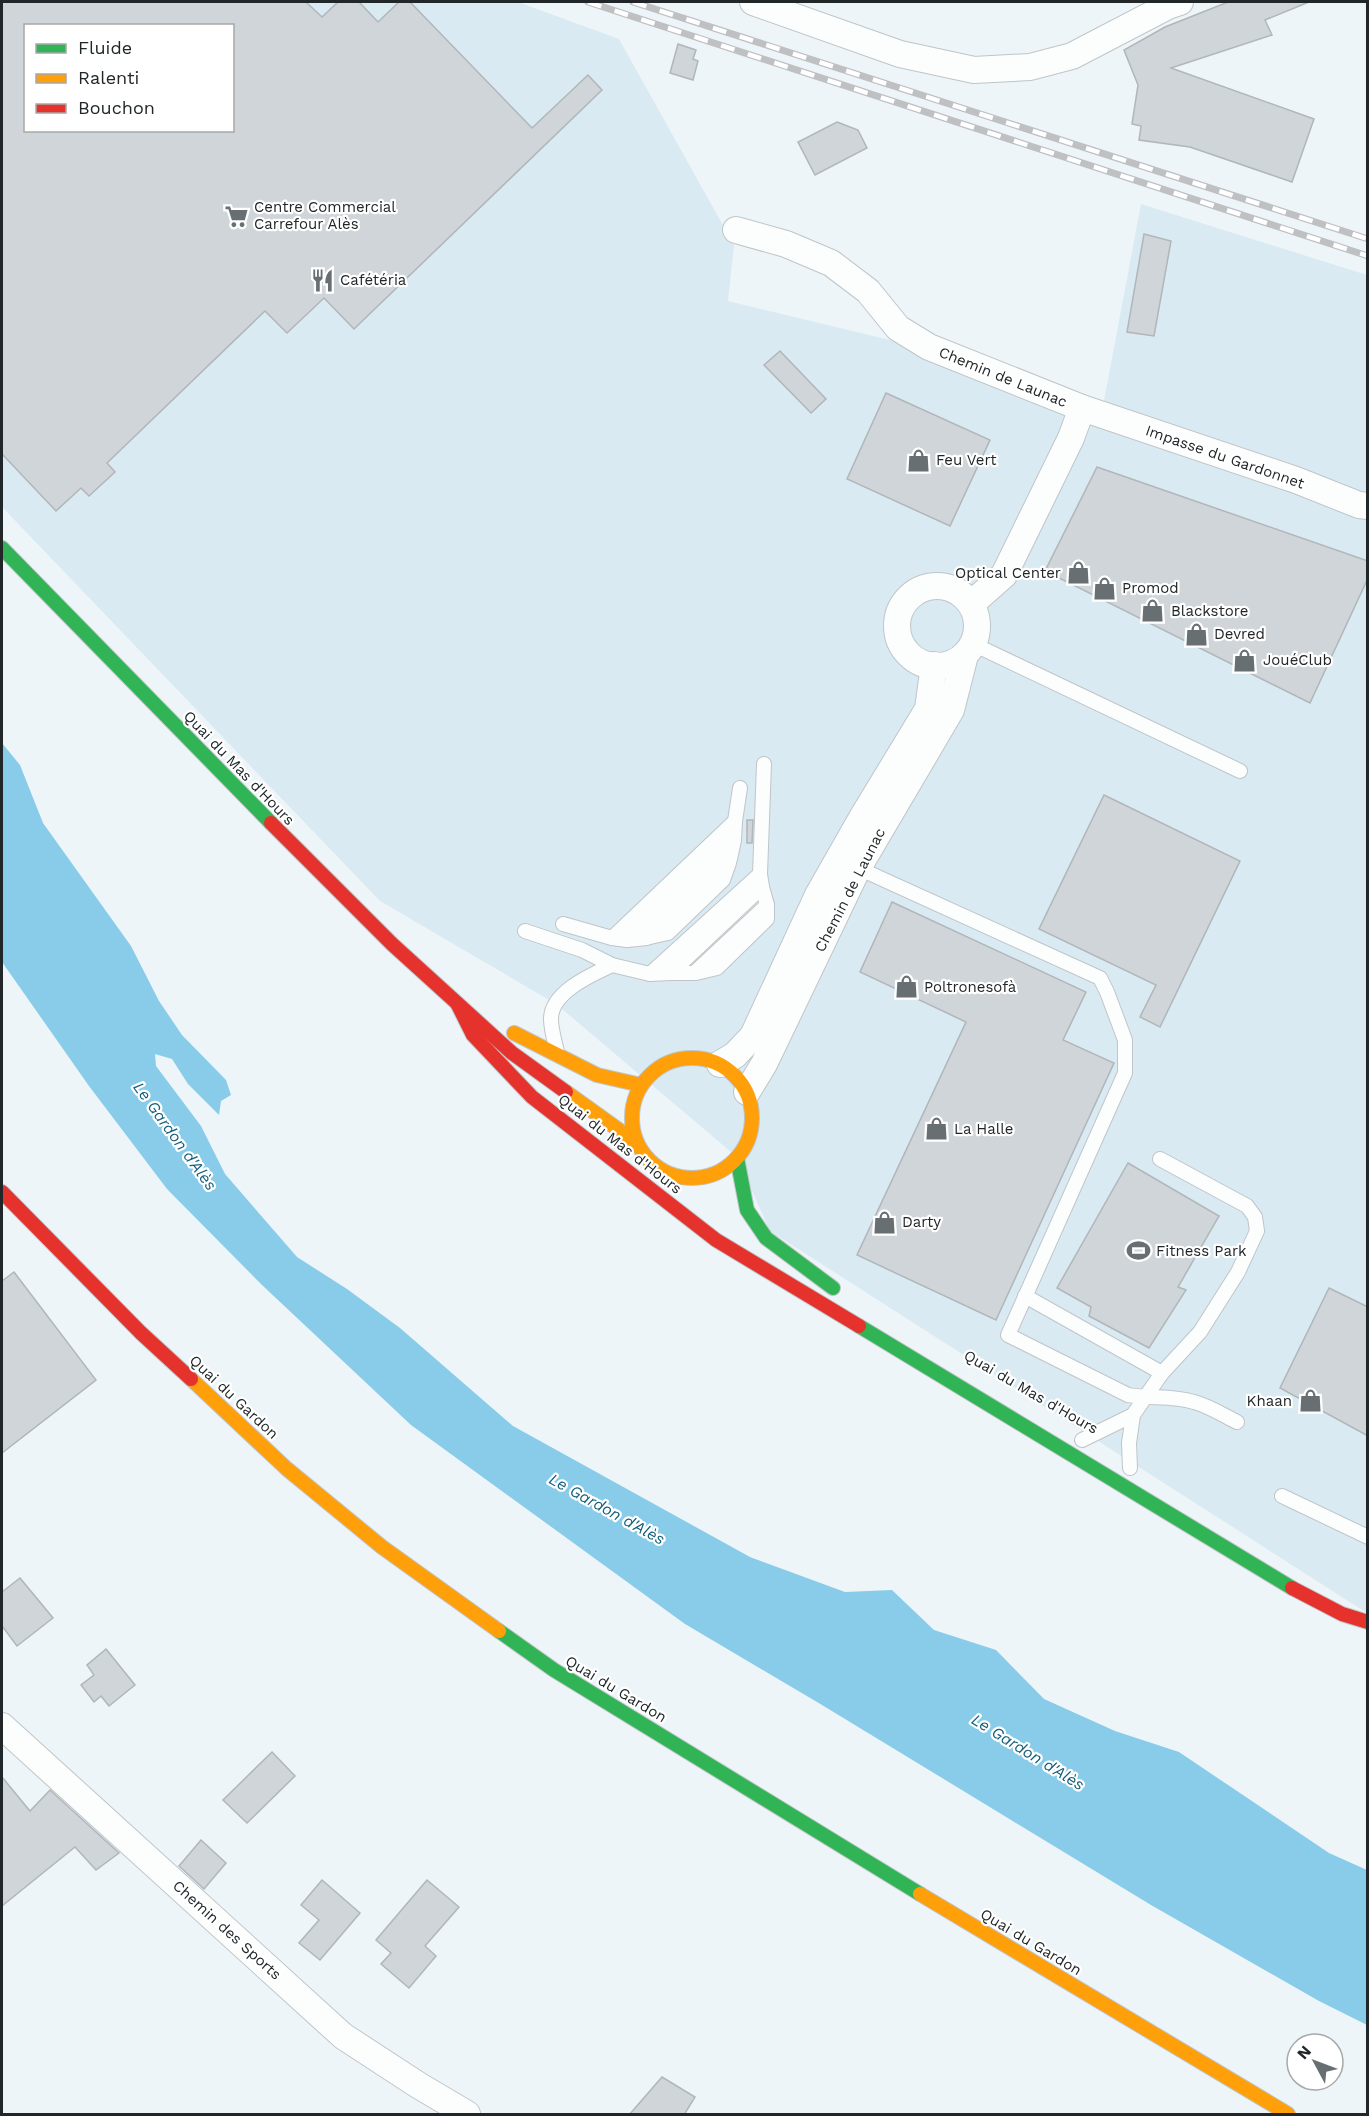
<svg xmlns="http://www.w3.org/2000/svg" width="1369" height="2116" font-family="'Work Sans',sans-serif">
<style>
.built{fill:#daeaf2;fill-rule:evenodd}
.water{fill:#88ccea}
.building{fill:#cfd5d8;stroke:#b0b6ba;stroke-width:1.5;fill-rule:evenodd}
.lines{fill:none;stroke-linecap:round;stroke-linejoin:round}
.lane-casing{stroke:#bfc5c8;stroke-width:16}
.street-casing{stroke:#bfc5c8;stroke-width:28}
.fast-casing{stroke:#bfc5c8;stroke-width:16}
.slow-casing{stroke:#bfc5c8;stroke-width:16}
.jam-casing{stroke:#bfc5c8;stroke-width:16}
.lane{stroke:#fcfefe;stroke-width:14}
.street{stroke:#fcfefe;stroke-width:26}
.fast{stroke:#30b455;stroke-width:14}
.slow{stroke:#ff9f0a;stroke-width:14}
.jam{stroke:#e5322d;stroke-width:14}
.rail-casing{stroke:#bec0c2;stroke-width:7}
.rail{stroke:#fff;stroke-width:4.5;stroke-dasharray:14;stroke-linecap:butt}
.labels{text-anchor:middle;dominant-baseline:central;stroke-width:4.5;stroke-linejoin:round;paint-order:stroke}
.poi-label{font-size:15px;fill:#212729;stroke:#fff;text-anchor:start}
.street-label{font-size:15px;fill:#212729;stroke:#fff}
.water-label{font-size:16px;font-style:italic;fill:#145e7a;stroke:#fff}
</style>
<rect width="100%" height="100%" fill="#edf5f9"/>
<path class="built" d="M2,2H518L619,39L734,245L728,301L890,340L1100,422L1141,204L1367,275V1613L770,1231L737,1157L556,1004L380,901L2,507ZM26,26H232V130H26Z"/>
<polygon class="water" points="2,743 20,765 43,823 131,946 159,1001 182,1035 226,1080 231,1095 221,1101 219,1115 188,1084 172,1059 155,1054 156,1066 201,1126 225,1174 297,1257 347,1289 400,1328 513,1426 750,1557 845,1592 892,1590 934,1630 996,1650 1044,1699 1115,1731 1179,1752 1329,1853 1367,1870 1367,2025 1319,2001 1151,1905 822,1705 685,1624 411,1425 262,1285 167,1189 89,1086 2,962"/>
<g class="building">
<path d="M2,2H306L322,17L338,2H359L378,22L399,2H410L532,128L588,75L602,90L354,329L324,298L287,333L265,311L107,463L115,472L89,496L81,488L56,511L2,454ZM26,26H232V130H26Z"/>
<polygon points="1228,2 1309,2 1265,20 1272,35 1171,68 1314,119 1292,182 1190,147 1139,140 1141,126 1132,124 1138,85 1124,50 1165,27"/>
<polygon points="678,44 696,50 693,59 698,61 693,80 670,73"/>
<polygon points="837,122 858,130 867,148 815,175 798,142"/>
<polygon points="1144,234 1171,241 1154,336 1127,332"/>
<polygon points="780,351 826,399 811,413 764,365"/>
<polygon points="886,393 990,440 950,526 847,479"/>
<polygon points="1097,467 1368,561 1368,578 1310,703 1045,571"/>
<polygon points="1104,795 1240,861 1160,1027 1140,1017 1156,985 1039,929"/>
<polygon points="747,820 753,820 752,843 747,843"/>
<polygon points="892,902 1086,992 1063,1040 1114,1063 996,1320 857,1255 966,1022 860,972"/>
<polygon points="1128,1163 1219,1216 1178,1287 1186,1290 1149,1348 1089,1316 1091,1307 1057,1288"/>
<polygon points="14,1272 96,1380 2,1453 2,1281"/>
<polygon points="1329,1288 1368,1307 1368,1436 1280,1388"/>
<polygon points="20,1578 53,1618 17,1646 2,1626 2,1592"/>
<polygon points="106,1649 135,1685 109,1706 101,1696 94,1702 81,1685 94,1675 87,1665"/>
<polygon points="272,1752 295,1776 247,1823 223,1800"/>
<polygon points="2,1777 30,1811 50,1790 119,1853 96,1870 75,1847 2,1906"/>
<polygon points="201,1840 226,1863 204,1889 179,1866"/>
<polygon points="322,1880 360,1913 320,1960 299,1943 319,1920 301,1905"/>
<polygon points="427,1880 459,1907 425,1946 436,1956 409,1988 381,1964 391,1953 376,1940"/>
<polygon points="662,2077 695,2097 684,2115 629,2115"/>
</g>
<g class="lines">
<defs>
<g id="lane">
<polyline points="973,644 1240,771"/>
<path d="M858,868L1100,978L1107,992L1125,1040V1073L1008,1335L1128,1395C1150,1399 1173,1395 1194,1402C1209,1406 1223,1415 1237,1422"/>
<polyline points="563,924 612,938 735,821 740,788"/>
<polyline points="525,931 582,950 612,965 650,974 760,874 764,764"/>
<polyline points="650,937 668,933 723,880 729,863"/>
<polyline points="612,938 627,940 734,840 735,821"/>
<polyline points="627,940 647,938 730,859 734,840"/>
<polyline points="671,973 694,973 767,905 762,887"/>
<polyline points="696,973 717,968 767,919 767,905"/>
<polyline points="650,974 671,973 762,887 760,874"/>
<path d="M557,1052C555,1042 551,1030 551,1019C551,992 591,975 612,965"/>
<polyline points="1025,1296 1162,1373"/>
<polyline points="1082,1440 1133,1415"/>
<polyline points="1130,1468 1129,1443 1133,1415 1162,1373 1200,1332 1238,1272 1257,1231 1255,1217 1247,1206 1160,1159"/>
<polyline points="1282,1496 1368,1537"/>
</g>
<g id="street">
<polyline points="753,2 900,54 974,70 1030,67 1072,56 1168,6 1180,2"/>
<polyline points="736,230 786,244 831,263 868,291 898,328 929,347 1082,408 1071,438 1004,575 971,604"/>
<polyline points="1082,408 1296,480 1359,505 1368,506"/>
<circle cx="937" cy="626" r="40"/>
<polyline points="720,1064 735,1055 753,1036 818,895 863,816 928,709 934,665"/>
<polyline points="747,1092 764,1064 858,868 951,710 965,655"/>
<polyline points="2,1726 343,2036 418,2085 467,2114"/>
</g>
<g id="fast">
<polyline points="2,548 271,823"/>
<polyline points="737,1158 747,1210 766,1238 833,1288"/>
<polyline points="859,1326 1292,1588"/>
<polyline points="499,1631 554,1670 920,1894"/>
</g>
<g id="slow">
<polyline points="514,1033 597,1075 641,1085"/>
<circle cx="692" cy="1118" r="60"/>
<polyline points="566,1092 637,1143"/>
<polyline points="191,1379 287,1469 382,1547 499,1631"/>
<polyline points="920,1894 1288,2114"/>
</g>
<g id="jam">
<polyline points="271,823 392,944 512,1053 566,1092"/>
<polyline points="458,1005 473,1035 532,1097 716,1240 859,1326"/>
<polyline points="2,1192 141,1333 191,1379"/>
<polyline points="1292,1588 1342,1614 1368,1622"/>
</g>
</defs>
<use href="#lane" class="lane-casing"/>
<use href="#street" class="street-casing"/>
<use href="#fast" class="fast-casing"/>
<use href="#slow" class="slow-casing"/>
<use href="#jam" class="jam-casing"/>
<use href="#lane" class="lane"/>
<use href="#street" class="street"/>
<use href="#fast" class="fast"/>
<use href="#slow" class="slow"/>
<use href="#jam" class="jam"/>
<defs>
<g id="rail">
<polyline points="588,2 1368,256"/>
<polyline points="633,2 1368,239"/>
</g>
</defs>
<use href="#rail" class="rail-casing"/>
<use href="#rail" class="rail"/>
</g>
<defs>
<symbol id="supermarket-bare" viewBox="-9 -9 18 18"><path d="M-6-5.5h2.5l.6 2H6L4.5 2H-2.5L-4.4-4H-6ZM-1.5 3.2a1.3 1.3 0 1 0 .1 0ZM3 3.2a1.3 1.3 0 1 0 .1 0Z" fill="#686f72" stroke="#fff" stroke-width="2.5" paint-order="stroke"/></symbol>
<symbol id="restaurant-bare" viewBox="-9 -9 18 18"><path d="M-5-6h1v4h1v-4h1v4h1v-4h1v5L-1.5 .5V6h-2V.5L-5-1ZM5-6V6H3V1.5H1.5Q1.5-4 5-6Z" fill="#686f72" stroke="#fff" stroke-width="2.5" paint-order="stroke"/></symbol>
<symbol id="shop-bare" viewBox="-9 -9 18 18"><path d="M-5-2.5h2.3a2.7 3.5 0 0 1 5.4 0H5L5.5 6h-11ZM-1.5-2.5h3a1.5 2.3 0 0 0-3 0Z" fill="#686f72" stroke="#fff" stroke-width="2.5" paint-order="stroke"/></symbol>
<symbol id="stadium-bare" viewBox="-9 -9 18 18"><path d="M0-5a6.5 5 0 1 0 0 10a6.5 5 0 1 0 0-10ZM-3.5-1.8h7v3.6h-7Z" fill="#686f72" stroke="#fff" stroke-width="2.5" paint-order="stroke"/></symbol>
</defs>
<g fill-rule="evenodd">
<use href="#supermarket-bare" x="220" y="200" width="33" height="33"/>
<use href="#restaurant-bare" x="306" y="264" width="33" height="33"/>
<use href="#shop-bare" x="902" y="444" width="33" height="33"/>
<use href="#shop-bare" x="1062" y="556" width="33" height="33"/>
<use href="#shop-bare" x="1088" y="572" width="33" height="33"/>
<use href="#shop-bare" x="1136" y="594" width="33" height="33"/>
<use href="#shop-bare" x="1180" y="618" width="33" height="33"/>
<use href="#shop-bare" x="1228" y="644" width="33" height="33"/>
<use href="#shop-bare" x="890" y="970" width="33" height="33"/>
<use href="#shop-bare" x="920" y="1112" width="33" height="33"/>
<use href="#shop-bare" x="868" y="1206" width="33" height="33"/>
<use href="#stadium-bare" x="1122" y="1234" width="33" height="33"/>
<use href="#shop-bare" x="1294" y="1384" width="33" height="33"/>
</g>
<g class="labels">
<g class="poi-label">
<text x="254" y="207">Centre Commercial<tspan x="254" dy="17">Carrefour Alès</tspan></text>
<text x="340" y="280">Cafétéria</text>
<text x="936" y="460">Feu Vert</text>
<text x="1061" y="573" text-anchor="end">Optical Center</text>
<text x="1122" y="588">Promod</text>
<text x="1171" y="611">Blackstore</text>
<text x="1214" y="634">Devred</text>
<text x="1263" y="660">JouéClub</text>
<text x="924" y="987">Poltronesofà</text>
<text x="954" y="1129">La Halle</text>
<text x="902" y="1222">Darty</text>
<text x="1156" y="1251">Fitness Park</text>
<text x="1292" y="1401" text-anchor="end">Khaan</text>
</g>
<g class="street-label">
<text transform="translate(1003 377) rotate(22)">Chemin de Launac</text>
<text transform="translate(1225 457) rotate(19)">Impasse du Gardonnet</text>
<text transform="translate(239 768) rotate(46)">Quai du Mas d'Hours</text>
<text transform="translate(850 890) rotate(-63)">Chemin de Launac</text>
<text transform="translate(620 1144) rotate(38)">Quai du Mas d'Hours</text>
<text transform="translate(1031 1392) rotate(30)">Quai du Mas d'Hours</text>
<text transform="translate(234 1397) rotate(43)">Quai du Gardon</text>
<text transform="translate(616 1689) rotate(31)">Quai du Gardon</text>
<text transform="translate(227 1930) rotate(42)">Chemin des Sports</text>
<text transform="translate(1031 1942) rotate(31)">Quai du Gardon</text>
</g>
<g class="water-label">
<text transform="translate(175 1136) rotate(54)">Le Gardon d'Alès</text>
<text transform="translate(607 1509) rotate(29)">Le Gardon d'Alès</text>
<text transform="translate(1028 1752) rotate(32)">Le Gardon d'Alès</text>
</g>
</g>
<rect width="1369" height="2116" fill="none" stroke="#212729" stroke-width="6"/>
<rect x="24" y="24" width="210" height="108" fill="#ffffff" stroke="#a6a9a9" stroke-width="1.5"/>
<rect x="36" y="44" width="30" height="9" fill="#30b455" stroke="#a6a9a9" stroke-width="1.5"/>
<text x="78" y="54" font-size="18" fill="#212729">Fluide</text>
<rect x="36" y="74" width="30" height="9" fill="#ff9f0a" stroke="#a6a9a9" stroke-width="1.5"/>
<text x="78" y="84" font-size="18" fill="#212729">Ralenti</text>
<rect x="36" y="104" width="30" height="9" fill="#e5322d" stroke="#a6a9a9" stroke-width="1.5"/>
<text x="78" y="114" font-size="18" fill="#212729">Bouchon</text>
<g transform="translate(1315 2062) rotate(311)"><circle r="28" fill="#ffffff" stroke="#a6a9a9" stroke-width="1.5"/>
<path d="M0-4.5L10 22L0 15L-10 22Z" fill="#686f72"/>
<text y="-9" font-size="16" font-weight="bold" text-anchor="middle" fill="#212729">N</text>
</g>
</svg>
